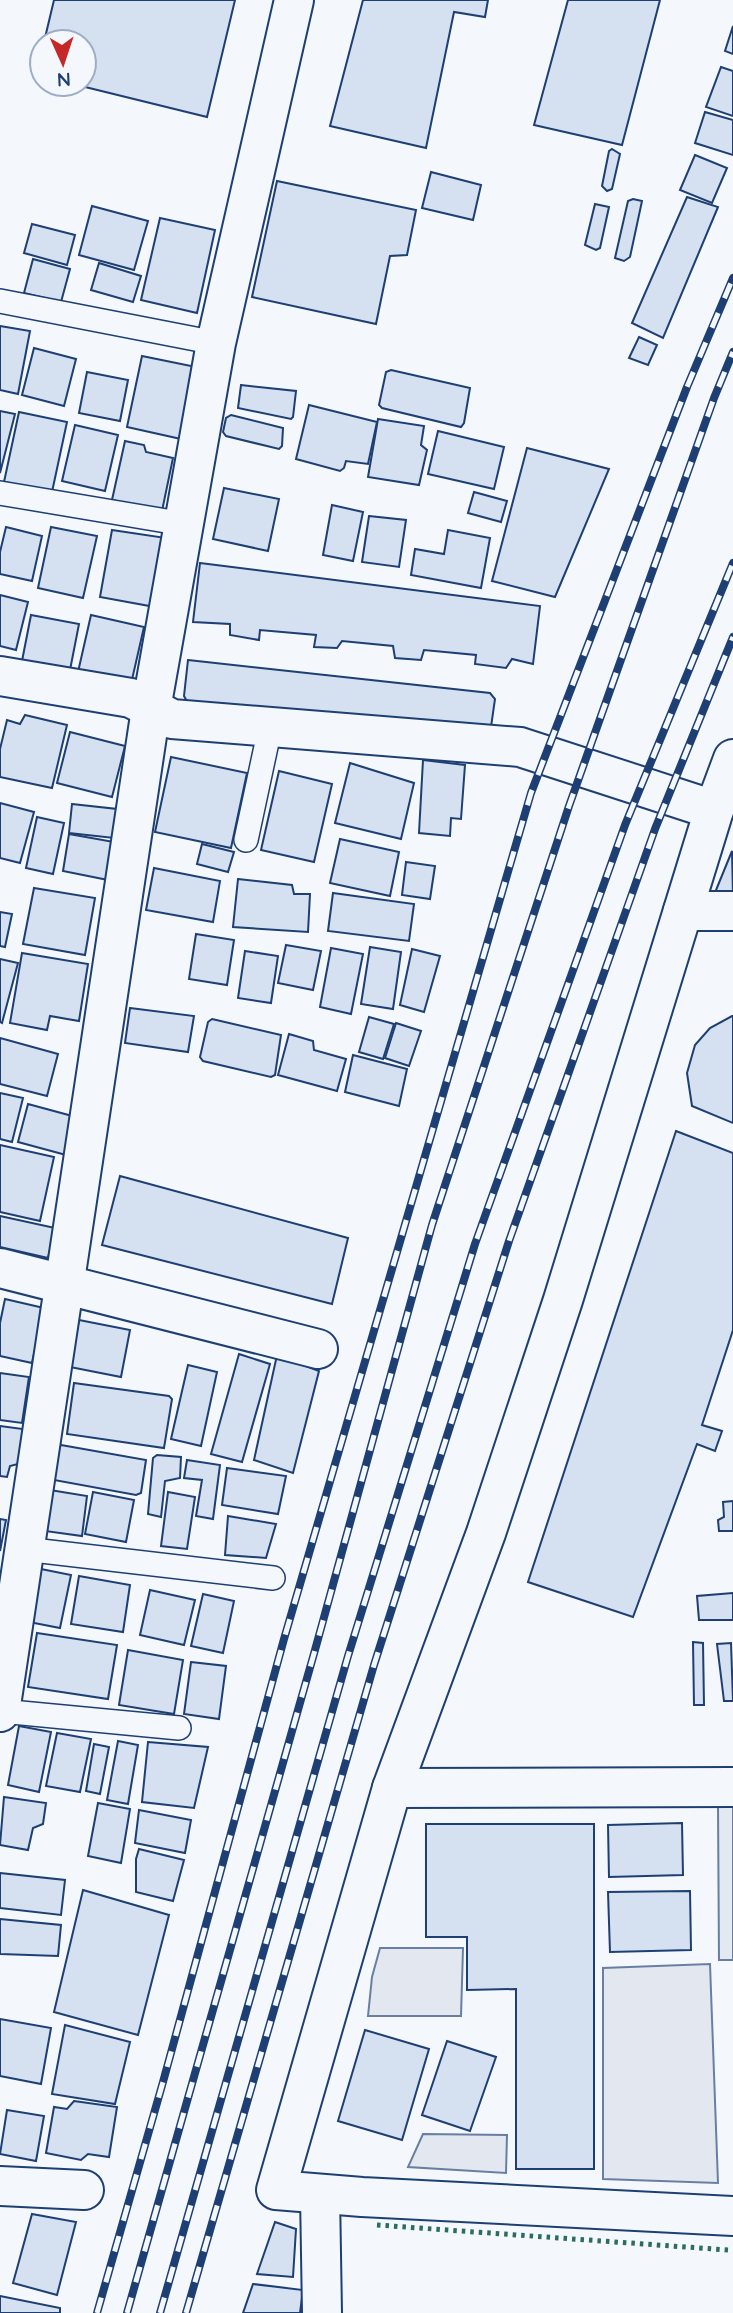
<svg xmlns="http://www.w3.org/2000/svg" width="733" height="2313" font-family="Quicksand,sans-serif">
<style>
.green{fill:#e3e9f0;stroke:#687fa3;stroke-width:2}
.parking{fill:#e3e8f0;stroke:#687fa3;stroke-width:2}
.building{fill:#d5e0f0;stroke:#1d3f73;stroke-width:2}
.lines{fill:none;stroke-linecap:round;stroke-linejoin:round}
.service-casing{stroke:#1d3f73;stroke-width:26}
.minor-casing{stroke:#1d3f73;stroke-width:42}
.tertiary-casing{stroke:#1d3f73;stroke-width:42}
.service{stroke:#f4f7fb;stroke-width:23}
.minor{stroke:#f4f7fb;stroke-width:38}
.tertiary{stroke:#f4f7fb;stroke-width:38}
.rail-casing{stroke:#1d3f73;stroke-width:8}
.rail{stroke:#f4f7fb;stroke-width:5;stroke-dasharray:16;stroke-linecap:butt}
.hedge{stroke:#2c6c60;stroke-width:5;stroke-dasharray:3.5 5;stroke-linecap:butt}
</style>
<rect width="100%" height="100%" fill="#f4f7fb"/>
<polygon class="green" points="718,1806 733,1806 733,1960 719,1960"/>
<g class="parking">
<polygon points="380,1948 463,1948 461,2016 368,2016 372,1977"/>
<polygon points="710,1964 718,2183 603,2179 603,1968"/>
<polygon points="423,2134 507,2135 506,2173 408,2167"/>
</g>
<g class="building">
<polygon points="54,0 235,0 207,117 73,84 84,84 84,42 44,42"/>
<polygon points="363,0 488,0 485,17 454,12 426,148 330,126"/>
<polygon points="568,0 660,0 622,145 534,125"/>
<polygon points="733,26 733,54 725,51"/>
<polygon points="721,67 733,71 733,116 706,107"/>
<polygon points="705,112 733,120 733,155 695,143"/>
<polygon points="612,149 620,154 612,189 607,191 602,186 609,151"/>
<polygon points="695,155 727,168 712,203 680,190"/>
<polygon points="431,172 481,185 473,220 422,208"/>
<polygon points="277,181 416,210 407,255 390,256 376,324 252,297"/>
<polygon points="687,197 718,207 663,338 632,323"/>
<polygon points="633,199 642,201 630,257 624,261 615,258 628,201"/>
<polygon points="595,204 609,207 600,248 596,250 585,245"/>
<polygon points="92,206 148,221 134,270 79,255"/>
<polygon points="160,218 215,230 197,313 141,300"/>
<polygon points="32,224 75,235 67,265 24,253"/>
<polygon points="33,259 70,269 61,302 24,293"/>
<polygon points="99,263 141,276 133,302 91,290"/>
<polygon points="0,326 30,331 18,394 0,390"/>
<polygon points="639,337 657,345 648,365 629,358"/>
<polygon points="34,348 76,359 64,406 22,395"/>
<polygon points="142,356 196,367 181,439 127,427"/>
<polygon points="391,370 470,388 464,423 461,427 382,408 379,405 386,372"/>
<polygon points="87,372 128,380 120,421 79,413"/>
<polygon points="241,385 296,391 293,417 291,419 238,408"/>
<polygon points="309,405 377,422 368,464 346,461 344,468 340,471 296,459"/>
<polygon points="0,411 15,414 0,473"/>
<polygon points="19,412 67,422 52,492 4,482"/>
<polygon points="231,415 283,428 282,446 279,449 226,436 223,432 226,418"/>
<polygon points="378,419 424,426 421,445 427,450 419,485 368,477"/>
<polygon points="75,425 118,435 105,491 62,481"/>
<polygon points="438,431 504,447 494,489 428,474"/>
<polygon points="125,441 144,445 146,452 173,458 162,511 112,500"/>
<polygon points="527,448 609,469 555,597 492,581"/>
<polygon points="224,488 279,499 268,551 213,539"/>
<polygon points="474,492 507,501 501,522 468,513"/>
<polygon points="332,505 363,512 353,561 323,555"/>
<polygon points="369,516 406,520 399,567 362,562"/>
<polygon points="6,527 42,536 32,581 0,574 0,552"/>
<polygon points="51,527 97,536 83,598 38,588"/>
<polygon points="112,530 166,538 155,607 100,597"/>
<polygon points="448,530 490,538 481,588 411,575 415,549 444,554"/>
<polygon points="200,563 540,606 533,664 512,659 506,668 475,664 476,655 424,650 421,660 395,658 393,646 342,641 337,648 314,647 316,635 260,630 259,640 230,635 230,624 193,622"/>
<polygon points="0,595 28,602 16,650 0,646"/>
<polygon points="31,615 79,624 70,670 22,661"/>
<polygon points="91,615 144,627 131,684 78,672"/>
<polygon points="188,660 490,693 495,699 490,734 188,703 184,696"/>
<polygon points="25,715 67,725 52,788 0,777 0,749 7,720 20,724"/>
<polygon points="70,732 125,746 112,797 57,783"/>
<polygon points="171,757 247,773 231,848 155,832"/>
<polygon points="423,760 465,765 461,819 451,818 450,836 419,833"/>
<polygon points="350,763 414,783 401,839 335,823"/>
<polygon points="279,771 332,784 314,862 261,850"/>
<polygon points="0,803 34,812 20,863 0,858"/>
<polygon points="72,804 117,809 114,838 69,833"/>
<polygon points="37,817 64,823 53,874 26,868"/>
<polygon points="69,834 114,842 108,880 63,871"/>
<polygon points="340,839 399,852 390,896 330,883"/>
<polygon points="202,844 234,852 228,872 197,864"/>
<polygon points="732,851 733,895 714,895"/>
<polygon points="406,862 435,866 430,899 402,895"/>
<polygon points="154,868 220,881 213,922 146,910"/>
<polygon points="238,879 292,885 294,894 310,894 308,932 233,927"/>
<polygon points="34,888 95,898 85,955 23,944"/>
<polygon points="333,893 414,904 409,941 328,931"/>
<polygon points="0,912 12,914 5,947 0,946"/>
<polygon points="196,934 234,940 227,985 189,979"/>
<polygon points="286,945 321,951 313,990 278,983"/>
<polygon points="370,947 401,952 393,1009 361,1004"/>
<polygon points="331,948 363,954 351,1014 320,1007"/>
<polygon points="412,949 440,956 424,1012 400,1005"/>
<polygon points="245,951 278,956 271,1003 238,998"/>
<polygon points="22,953 88,964 79,1021 50,1016 47,1030 10,1023"/>
<polygon points="0,959 18,963 2,1023 0,1022"/>
<polygon points="130,1008 194,1016 188,1052 125,1043"/>
<polygon points="732,1016 733,1016 733,1123 692,1106 687,1073 695,1045 710,1028"/>
<polygon points="369,1017 394,1024 383,1059 359,1052"/>
<polygon points="212,1019 281,1035 275,1075 271,1077 203,1061 200,1057 208,1022"/>
<polygon points="396,1023 421,1031 409,1066 385,1058"/>
<polygon points="289,1034 313,1041 314,1050 346,1059 337,1091 278,1075"/>
<polygon points="0,1038 58,1054 47,1096 0,1084"/>
<polygon points="353,1055 407,1069 399,1106 345,1092"/>
<polygon points="0,1093 23,1098 12,1142 0,1139"/>
<polygon points="28,1104 76,1117 66,1155 18,1142"/>
<polygon points="676,1131 733,1153 733,1330 702,1425 722,1431 715,1451 697,1444 633,1617 528,1582"/>
<polygon points="0,1145 54,1157 40,1221 0,1212"/>
<polygon points="120,1176 348,1238 332,1304 102,1245"/>
<polygon points="0,1216 55,1228 48,1258 0,1247"/>
<polygon points="5,1299 44,1308 32,1363 0,1356 0,1323"/>
<polygon points="79,1320 130,1330 121,1377 70,1367"/>
<polygon points="239,1354 270,1364 242,1462 211,1454"/>
<polygon points="277,1355 319,1371 293,1473 254,1460"/>
<polygon points="188,1365 217,1372 201,1446 171,1439"/>
<polygon points="0,1373 29,1377 22,1423 0,1420"/>
<polygon points="74,1383 169,1396 172,1399 164,1448 67,1434"/>
<polygon points="0,1426 23,1429 18,1464 10,1466 7,1477 0,1476"/>
<polygon points="61,1445 146,1460 141,1493 136,1495 54,1480 57,1449"/>
<polygon points="157,1455 181,1457 180,1478 165,1481 161,1517 148,1514 153,1458"/>
<polygon points="187,1460 220,1465 213,1519 196,1516 202,1480 184,1478"/>
<polygon points="227,1468 286,1476 278,1514 222,1505"/>
<polygon points="50,1490 87,1496 82,1536 45,1531"/>
<polygon points="93,1492 134,1500 126,1542 85,1534"/>
<polygon points="168,1492 195,1497 187,1549 161,1546"/>
<polygon points="733,1501 733,1531 719,1531 718,1520 724,1517 723,1502"/>
<polygon points="228,1516 276,1524 266,1558 225,1555"/>
<polygon points="0,1519 6,1520 0,1551"/>
<polygon points="41,1569 71,1575 60,1628 29,1622"/>
<polygon points="79,1576 130,1585 123,1632 71,1624"/>
<polygon points="150,1590 195,1600 184,1645 140,1635"/>
<polygon points="733,1593 733,1620 699,1620 697,1596"/>
<polygon points="203,1594 234,1601 223,1653 191,1646"/>
<polygon points="37,1633 117,1645 108,1699 28,1687"/>
<polygon points="693,1642 703,1643 704,1705 694,1705"/>
<polygon points="731,1643 733,1701 724,1701 717,1644"/>
<polygon points="128,1650 183,1660 174,1714 119,1705"/>
<polygon points="191,1662 226,1666 219,1719 184,1714"/>
<polygon points="19,1726 51,1732 39,1792 8,1785"/>
<polygon points="57,1733 91,1739 80,1792 46,1786"/>
<polygon points="118,1741 138,1745 128,1804 107,1800"/>
<polygon points="148,1742 208,1747 194,1808 142,1802"/>
<polygon points="94,1744 109,1747 100,1794 86,1791"/>
<polygon points="4,1797 46,1803 43,1824 33,1828 28,1850 0,1845"/>
<polygon points="98,1803 130,1809 121,1863 88,1856"/>
<polygon points="139,1810 191,1820 185,1853 135,1843"/>
<polygon points="682,1823 683,1875 609,1877 608,1825"/>
<polygon points="426,1824 594,1824 594,2169 516,2169 516,1989 467,1990 467,1937 426,1937"/>
<polygon points="139,1849 184,1860 173,1901 136,1892 136,1859"/>
<polygon points="0,1873 65,1880 61,1915 0,1908"/>
<polygon points="83,1890 169,1915 138,2035 54,2012"/>
<polygon points="690,1891 691,1950 610,1952 608,1892"/>
<polygon points="0,1919 61,1925 58,1956 0,1954"/>
<polygon points="0,2019 51,2028 41,2084 0,2076"/>
<polygon points="65,2025 130,2042 115,2104 52,2094"/>
<polygon points="365,2030 429,2049 402,2140 338,2121"/>
<polygon points="447,2041 496,2057 470,2131 422,2115"/>
<polygon points="74,2101 117,2107 109,2157 88,2154 81,2160 46,2153 54,2107 67,2109"/>
<polygon points="7,2110 44,2116 36,2161 0,2154"/>
<polygon points="32,2214 76,2222 57,2295 13,2283"/>
<polygon points="275,2222 296,2229 293,2277 257,2274"/>
<polygon points="253,2284 303,2290 300,2313 243,2313"/>
<polygon points="0,2296 60,2308 60,2313 0,2313"/>
</g>
<g class="lines">
<defs>
<g id="service">
<polyline points="0,301 216,343"/>
<polyline points="0,493 184,524"/>
<polyline points="246,840 270,728"/>
<polyline points="24,1549 273,1578"/>
<polyline points="0,1711 179,1728"/>
</g>
<g id="minor">
<polyline points="0,676 131,698 172,719 520,747 714,810"/>
<polyline points="733,759 714,810 563,1300 486,1533 392,1788 276,2190 362,2197 733,2216"/>
<polyline points="683,911 733,911"/>
<polyline points="0,1268 318,1349"/>
<polyline points="0,1712 151,709 216,343 294,0"/>
<polyline points="392,1788 733,1787"/>
<polyline points="0,2186 84,2190"/>
</g>
<polyline id="tertiary" points="320,2194 322,2313"/>
</defs>
<use href="#service" class="service-casing"/>
<use href="#minor" class="minor-casing"/>
<use href="#tertiary" class="tertiary-casing"/>
<use href="#service" class="service"/>
<use href="#minor" class="minor"/>
<use href="#tertiary" class="tertiary"/>
<defs>
<g id="rail">
<polyline points="97,2313 163,2082 284,1639 531,793 687,387 733,278"/>
<polyline points="127,2313 315,1650 432,1225 569,806 714,398 733,352"/>
<polyline points="160,2313 348,1656 475,1244 625,825 733,563"/>
<polyline points="186,2313 374,1665 509,1241 655,829 733,637"/>
</g>
</defs>
<use href="#rail" class="rail-casing"/>
<use href="#rail" class="rail"/>
<polyline class="hedge" points="377,2225 728,2250"/>
</g>
<g transform="translate(63 63) rotate(177)"><circle r="33" fill="#f4f7fb" stroke="#9eadc5" stroke-width="2"/>
<path d="M0-5L12 26L0 18L-12 26Z" fill="#c62828"/>
<text y="-10" font-size="19" font-weight="bold" text-anchor="middle" fill="#1d3f73">N</text>
</g>
</svg>
